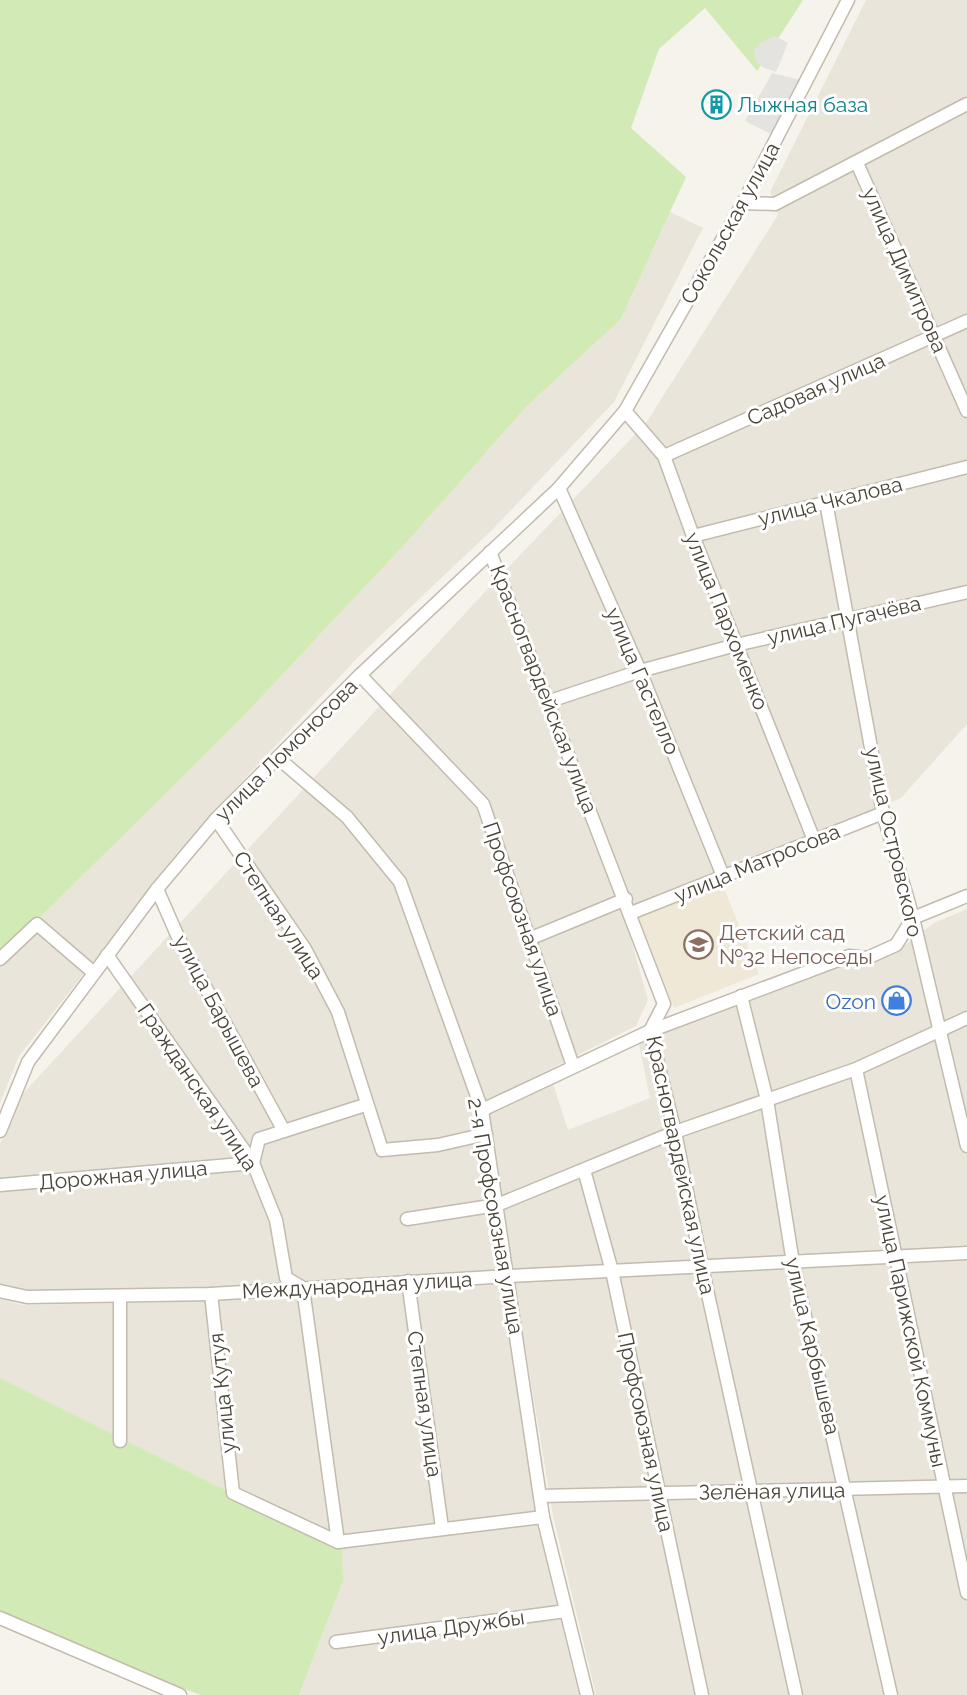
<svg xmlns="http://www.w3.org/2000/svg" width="967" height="1695" font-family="Raleway,sans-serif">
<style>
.residential{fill:#eae5da}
.education{fill:#efe8d6}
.green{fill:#d2eab5}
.parking{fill:#e5e3e0}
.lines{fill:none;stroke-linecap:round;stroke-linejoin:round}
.minor-casing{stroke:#c2bbae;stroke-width:15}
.minor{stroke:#fff;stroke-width:12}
.labels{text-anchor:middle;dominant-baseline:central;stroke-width:6;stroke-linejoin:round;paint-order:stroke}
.culture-label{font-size:21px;fill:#0d838f;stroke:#fff;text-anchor:start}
.street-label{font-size:21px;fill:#4b4439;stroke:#fff}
.education-label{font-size:21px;fill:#785e54;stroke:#fff;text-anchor:start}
.shop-label{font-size:21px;fill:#366cbe;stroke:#fff;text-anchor:end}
</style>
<rect width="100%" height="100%" fill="#f6f3ec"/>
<g class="residential">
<polygon points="866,0 967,0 967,724 901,798 623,912 648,1000 636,1026 472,1108 503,1273 198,1288 28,1291 0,1283 0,1144 19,1098 481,596 646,423 778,215 770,192"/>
<polygon points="670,212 703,228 614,402 493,529 358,657 196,831 19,1056 0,1103 0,957 234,726 405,544 527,406 621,319"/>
<polygon points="967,909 967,1695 596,1695 553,1516 487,1114 553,1084 568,1130 650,1098 638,1039 823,967 868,964 906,944 934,923"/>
<polygon points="504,1283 538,1528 579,1695 299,1695 343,1581 341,1548 0,1378 0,1299 23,1305 169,1302 359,1294"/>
</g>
<polygon class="education" points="721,881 759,974 674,1008 637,914"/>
<g class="green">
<polygon points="0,0 803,0 757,71 705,8 659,49 631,128 686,177 621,319 527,406 405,544 234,726 0,957"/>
<polygon points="0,1378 342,1548 343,1581 299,1695 201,1695 87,1655 0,1616"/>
</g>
<g class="parking">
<polygon points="775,36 788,43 776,72 762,67 756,61 754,51 760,43"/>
<polygon points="772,73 801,80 771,134 745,121"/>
</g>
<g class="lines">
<defs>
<g id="minor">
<polyline points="857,163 967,411"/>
<polyline points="743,203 775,204 967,104"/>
<polyline points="625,411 664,456 693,536 814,840"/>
<polyline points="664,456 967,321"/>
<polyline points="559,488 640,671 723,876"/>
<polyline points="826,502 883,813 913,918 967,1146"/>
<polyline points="693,536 967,467"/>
<polyline points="490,552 664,1004 650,1031 675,1132 702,1267 796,1695"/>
<polyline points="360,675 483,804 573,1066"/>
<polyline points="550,701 640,671 736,645 967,592"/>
<polyline points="278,758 347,817 400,882 482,1110 543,1517 587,1695"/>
<polyline points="216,819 305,949 338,1012 382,1150 438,1145 486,1134"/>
<polyline points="157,889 178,937 284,1131"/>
<polyline points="631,913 883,813"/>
<polyline points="529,939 626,899"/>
<polyline points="107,955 253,1163 276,1220 286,1278 303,1288 338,1542"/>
<polyline points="0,959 37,924 94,973"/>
<polyline points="741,996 767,1100 793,1263 891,1695"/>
<polyline points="856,1069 967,1593"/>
<polyline points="482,1110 650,1031 849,956 867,958 896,945 913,918 967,896"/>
<polyline points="0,1131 28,1062 157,889 216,819 360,675 559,488 625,411 743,203 848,0"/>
<polyline points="584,1170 612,1271 702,1695"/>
<polyline points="0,1185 253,1163 259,1139 365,1105"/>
<polyline points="407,1219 497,1205 675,1132 856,1069 967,1018"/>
<polyline points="408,1281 442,1528"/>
<polyline points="0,1291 27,1297 211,1294 509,1276 967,1253"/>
<polyline points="211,1294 233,1493 338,1542 543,1517"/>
<polyline points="120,1296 120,1441"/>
<polyline points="540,1496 967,1486"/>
<polyline points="0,1618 180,1695"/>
<polyline points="336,1642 566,1611"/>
</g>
</defs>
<use href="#minor" class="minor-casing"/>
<use href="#minor" class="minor"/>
</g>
<defs>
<symbol id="building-ring" viewBox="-11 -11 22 22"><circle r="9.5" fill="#fff" stroke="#0f9aa8" stroke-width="1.5"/><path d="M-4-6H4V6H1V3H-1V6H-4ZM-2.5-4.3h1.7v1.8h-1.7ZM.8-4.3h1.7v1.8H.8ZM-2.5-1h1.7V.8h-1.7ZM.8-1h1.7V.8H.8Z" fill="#0f9aa8"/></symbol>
<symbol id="school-ring" viewBox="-11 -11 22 22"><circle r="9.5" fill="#fff" stroke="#8d6e63" stroke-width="1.5"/><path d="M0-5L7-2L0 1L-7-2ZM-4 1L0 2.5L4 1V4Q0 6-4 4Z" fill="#8d6e63"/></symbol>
<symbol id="shop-ring" viewBox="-11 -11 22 22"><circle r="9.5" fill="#fff" stroke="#3f7fe0" stroke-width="1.5"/><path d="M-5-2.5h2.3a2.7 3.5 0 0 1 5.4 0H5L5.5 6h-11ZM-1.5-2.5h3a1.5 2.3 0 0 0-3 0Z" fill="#3f7fe0"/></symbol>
</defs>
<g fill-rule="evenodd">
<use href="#building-ring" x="700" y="88" width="33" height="33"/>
<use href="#school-ring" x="682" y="928" width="33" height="33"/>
<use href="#shop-ring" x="880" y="984" width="33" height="33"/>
</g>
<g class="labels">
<g class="culture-label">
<text x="737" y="104">Лыжная база</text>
</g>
<g class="street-label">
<text transform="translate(730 223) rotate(-61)">Сокольская улица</text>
<text transform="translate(905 270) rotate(66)">улица Димитрова</text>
<text transform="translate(816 389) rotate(-24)">Садовая улица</text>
<text transform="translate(830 501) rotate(-14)">улица Чкалова</text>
<text transform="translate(844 620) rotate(-13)">улица Пугачёва</text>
<text transform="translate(727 621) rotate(68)">улица Пархоменко</text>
<text transform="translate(643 681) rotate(67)">улица Гастелло</text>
<text transform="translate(544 689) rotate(69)">Красногвардейская улица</text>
<text transform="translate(286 750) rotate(-45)">улица Ломоносова</text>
<text transform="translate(894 842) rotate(77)">улица Островского</text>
<text transform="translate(757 863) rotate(-22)">улица Матросова</text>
<text transform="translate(279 915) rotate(57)">Степная улица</text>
<text transform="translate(523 919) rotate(71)">Профсоюзная улица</text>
<text transform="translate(219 1011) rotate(62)">улица Барышева</text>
<text transform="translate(198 1087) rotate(56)">Гражданская улица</text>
<text transform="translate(681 1165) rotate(78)">Красногвардейская улица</text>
<text transform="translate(123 1175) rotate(-5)">Дорожная улица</text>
<text transform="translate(496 1216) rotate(80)">2-я Профсоюзная улица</text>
<text transform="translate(357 1285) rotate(-3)">Международная улица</text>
<text transform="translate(911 1331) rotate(78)">улица Парижской Коммуны</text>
<text transform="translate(813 1346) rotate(77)">улица Карбышева</text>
<text transform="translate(222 1393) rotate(-96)">улица Кутуя</text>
<text transform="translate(425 1404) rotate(82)">Степная улица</text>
<text transform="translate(646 1432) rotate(78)">Профсоюзная улица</text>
<text transform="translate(772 1491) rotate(-1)">Зелёная улица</text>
<text transform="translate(451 1627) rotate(-8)">улица Дружбы</text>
</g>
<g class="education-label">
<text x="719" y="932">Детский сад<tspan x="719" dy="24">№32 Непоседы</tspan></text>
</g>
<g class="shop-label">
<text x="876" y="1001">Ozon</text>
</g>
</g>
</svg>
